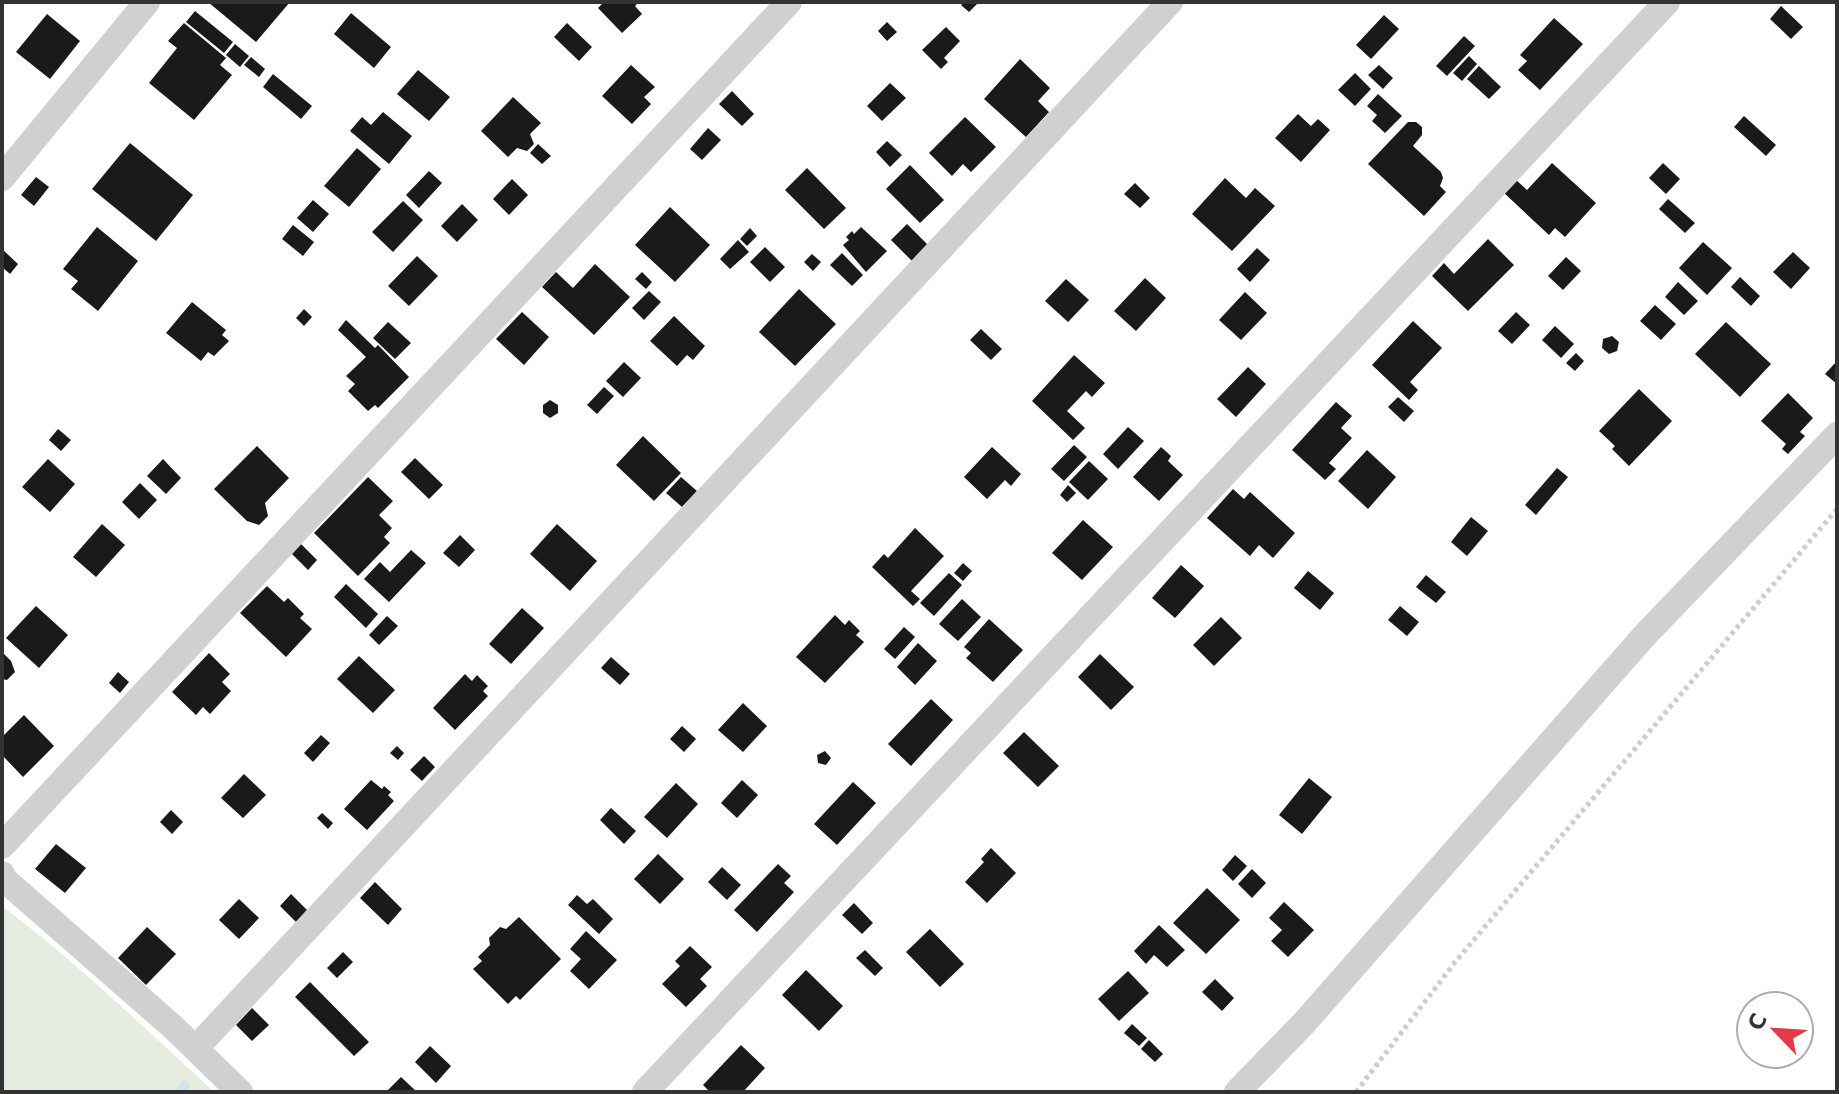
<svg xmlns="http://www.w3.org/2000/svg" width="1839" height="1094" font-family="Commissioner,sans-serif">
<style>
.green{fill:#e6ecdf}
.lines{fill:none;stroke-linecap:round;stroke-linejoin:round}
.stream{stroke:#cfe2ee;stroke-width:9}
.building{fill:#1a1a1a}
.path{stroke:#cdcdcd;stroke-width:5;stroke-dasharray:4 4;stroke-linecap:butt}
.minor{stroke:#d0d0d0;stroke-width:26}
</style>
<rect width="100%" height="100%" fill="#fff"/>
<path class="green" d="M2,906C77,963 145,1028 214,1092H2Z"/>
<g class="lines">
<polyline class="stream" points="180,1092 185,1085"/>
</g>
<g class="building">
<polygon points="208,2 290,2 256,42"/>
<polygon points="600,2 639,2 635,6 642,14 622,33 598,8 602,4"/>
<polygon points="964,2 979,2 969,12 961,5"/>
<polygon points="1781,6 1803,27 1791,39 1770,19"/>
<polygon points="195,11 233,42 224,53 186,22"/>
<polygon points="351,13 391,47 374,68 334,34"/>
<polygon points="47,14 80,41 50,79 16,52"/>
<polygon points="1384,15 1399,29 1371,59 1356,45"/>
<polygon points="1554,18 1583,44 1540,90 1518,70 1527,61 1520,55"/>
<polygon points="887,22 897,32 887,41 878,31"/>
<polygon points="184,23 226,58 220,65 232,75 194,120 149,83 177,48 168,41"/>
<polygon points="567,23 592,47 579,61 554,37"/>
<polygon points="946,27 960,41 944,58 948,62 941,69 922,50"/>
<polygon points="1464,36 1475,46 1447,76 1436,66"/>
<polygon points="235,44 249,56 240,67 226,55"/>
<polygon points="1469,56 1477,64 1462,81 1453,73"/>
<polygon points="251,57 265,69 259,77 244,65"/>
<polygon points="1020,59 1050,88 1038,101 1049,112 1026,137 984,99"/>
<polygon points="631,65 655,87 644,97 651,104 632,124 602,96"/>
<polygon points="1379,65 1393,78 1383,89 1368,75"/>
<polygon points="1479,66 1501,87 1489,99 1467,79"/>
<polygon points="418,70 450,97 429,121 397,94"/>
<polygon points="1355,73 1371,89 1355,106 1338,90"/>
<polygon points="273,74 312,106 301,119 263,87"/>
<polygon points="890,83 906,98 882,121 867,106"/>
<polygon points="732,91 754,114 742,126 719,104"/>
<polygon points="1378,94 1402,116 1385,133 1372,121 1377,115 1367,106"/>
<polygon points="513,97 541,123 530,134 534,144 527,151 517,148 508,157 481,131"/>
<polygon points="383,112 412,136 389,164 350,131 362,117 371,125"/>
<polygon points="1298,114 1311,126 1318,119 1330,130 1301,162 1275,138"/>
<polygon points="1744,116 1776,145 1766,156 1734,127"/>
<polygon points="965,117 996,147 971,172 963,164 952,176 929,153"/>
<polygon points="1408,122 1416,122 1422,127 1422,135 1413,146 1441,172 1443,178 1440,186 1446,192 1424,216 1368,164"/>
<polygon points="708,128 721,140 702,160 690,149"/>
<polygon points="887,141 902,155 890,167 876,152"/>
<polygon points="130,143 193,195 156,241 92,189"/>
<polygon points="538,144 551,156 542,164 530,153"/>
<polygon points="357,148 381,169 349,207 324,186"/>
<polygon points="1552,163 1596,203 1565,237 1555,228 1549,235 1503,192 1515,179 1527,190"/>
<polygon points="1663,163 1680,179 1666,194 1649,178"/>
<polygon points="910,165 944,200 920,223 886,189"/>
<polygon points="807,168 846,208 824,229 785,190"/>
<polygon points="429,171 442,183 419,208 406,195"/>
<polygon points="36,177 49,187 34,206 21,195"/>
<polygon points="1225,178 1246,198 1255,188 1275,206 1232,251 1192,214"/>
<polygon points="512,179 528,195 509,215 493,199"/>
<polygon points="1135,183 1150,198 1140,208 1124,194"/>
<polygon points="1668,199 1695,223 1685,233 1659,209"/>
<polygon points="313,200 329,214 313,232 297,218"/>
<polygon points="403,201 423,220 393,252 372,232"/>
<polygon points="462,204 478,220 457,242 441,226"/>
<polygon points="670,207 710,245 675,282 635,245"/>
<polygon points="907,224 928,245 912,261 891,240"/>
<polygon points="293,225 314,242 303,256 282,239"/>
<polygon points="97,227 138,261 98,311 71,289 78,281 63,269"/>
<polygon points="861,227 887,251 866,272 843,245 849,240 846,237 852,231 854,234"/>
<polygon points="750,228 757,236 747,246 740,239"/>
<polygon points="1488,239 1514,265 1468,311 1432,276 1444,263 1454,274"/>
<polygon points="738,240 749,252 730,269 720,259"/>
<polygon points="1703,242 1732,268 1707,295 1679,268"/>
<polygon points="765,247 785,267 770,282 750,262"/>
<polygon points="1257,248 1270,260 1250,282 1237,269"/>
<polygon points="2,249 18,264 10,274 2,267"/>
<polygon points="1793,252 1810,268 1791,289 1773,272"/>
<polygon points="842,253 863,275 852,286 830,265"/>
<polygon points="812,254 821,262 813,271 804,262"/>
<polygon points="417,256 438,276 409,306 388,286"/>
<polygon points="1566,257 1581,271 1563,290 1548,276"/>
<polygon points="595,264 630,297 594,335 542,287 556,272 573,288"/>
<polygon points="642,272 652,282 646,289 635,279"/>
<polygon points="1740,277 1760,296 1751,306 1731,287"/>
<polygon points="1145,278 1166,298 1136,331 1114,311"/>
<polygon points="1066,279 1089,300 1068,322 1045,301"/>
<polygon points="1678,282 1698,301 1684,315 1665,297"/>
<polygon points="799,289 836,324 795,366 759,332"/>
<polygon points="649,291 661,302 644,320 632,308"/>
<polygon points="1245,292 1267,313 1241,340 1219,320"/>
<polygon points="192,302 226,330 222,335 229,341 214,356 208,352 201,361 166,333"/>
<polygon points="1655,305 1676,324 1661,340 1640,321"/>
<polygon points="304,309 312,317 304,326 296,318"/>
<polygon points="522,312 549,337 524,365 496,339"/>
<polygon points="1516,312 1530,325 1512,344 1498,331"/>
<polygon points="674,316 705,346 693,360 687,355 677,366 650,341"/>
<polygon points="346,320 375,348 378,345 409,377 378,408 375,405 368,411 348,391 355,384 346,376 366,357 338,330"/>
<polygon points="1413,321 1442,348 1410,382 1418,390 1409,400 1372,365"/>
<polygon points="388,322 411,343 395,359 373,338"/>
<polygon points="1726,322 1771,364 1740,397 1695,354"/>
<polygon points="1555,326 1574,344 1561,358 1542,340"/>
<polygon points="981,329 1002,349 991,360 970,340"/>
<polygon points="1612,336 1619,342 1617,351 1609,354 1602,348 1603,339"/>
<polygon points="1576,353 1584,361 1575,371 1566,363"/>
<polygon points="1074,355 1105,383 1092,397 1086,391 1067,411 1085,428 1073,440 1032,401"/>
<polygon points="1837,361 1837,384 1825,374"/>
<polygon points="624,362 641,378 623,397 606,381"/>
<polygon points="1248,367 1266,384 1236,417 1217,399"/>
<polygon points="604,387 614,396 597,414 587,405"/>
<polygon points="1639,389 1672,421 1629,466 1612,449 1615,446 1599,431"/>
<polygon points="1788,393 1813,418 1800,432 1805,436 1788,454 1782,449 1786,444 1761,421"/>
<polygon points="1398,397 1414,411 1404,422 1388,407"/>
<polygon points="550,400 558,405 558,413 550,418 543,413 543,405"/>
<polygon points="1336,402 1352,416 1341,428 1352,438 1329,463 1336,469 1325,480 1292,450"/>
<polygon points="1128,427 1144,441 1118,469 1103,454"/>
<polygon points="58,429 71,440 61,451 49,440"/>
<polygon points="643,436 681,473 654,501 616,465"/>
<polygon points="1074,445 1087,457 1064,481 1051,469"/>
<polygon points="257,446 289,478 265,503 268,516 259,525 247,521 214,489"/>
<polygon points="992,447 1021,474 1011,486 1005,480 987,499 964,477"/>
<polygon points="1161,447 1171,456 1168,461 1183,475 1159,501 1133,477"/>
<polygon points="1367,450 1396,477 1368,509 1338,481"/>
<polygon points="415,458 443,485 429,499 401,472"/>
<polygon points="48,459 75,484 50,512 22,487"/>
<polygon points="163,459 181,478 166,494 147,476"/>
<polygon points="1089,461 1108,479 1088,500 1069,482"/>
<polygon points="1557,468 1568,477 1536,515 1525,505"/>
<polygon points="368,477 393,501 379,515 392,528 384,537 390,543 358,576 314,533"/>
<polygon points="681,477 697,491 682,507 666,493"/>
<polygon points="140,483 157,500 139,519 122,502"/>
<polygon points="1068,485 1076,493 1067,502 1060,495"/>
<polygon points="1233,489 1244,499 1250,492 1295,533 1273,558 1259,545 1250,556 1207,518"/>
<polygon points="1471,517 1488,531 1467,556 1451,542"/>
<polygon points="1083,520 1113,547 1082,580 1052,553"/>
<polygon points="102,524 125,545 96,577 73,557"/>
<polygon points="557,524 597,561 570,591 530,554"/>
<polygon points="915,528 944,556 911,591 920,599 913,606 872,567 884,554 888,558"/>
<polygon points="460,535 475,550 459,567 443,553"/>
<polygon points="301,544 317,560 308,570 292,554"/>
<polygon points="411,550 426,563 389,602 364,579 380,562 390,572"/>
<polygon points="963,563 972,571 963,581 954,573"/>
<polygon points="1181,565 1204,586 1175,618 1152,598"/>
<polygon points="1308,571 1334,593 1320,610 1294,588"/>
<polygon points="949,573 962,585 934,616 920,603"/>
<polygon points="1426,575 1446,592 1436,603 1416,587"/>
<polygon points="346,584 378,614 366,628 334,597"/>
<polygon points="267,586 284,602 288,598 304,614 300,618 312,629 286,657 240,613"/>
<polygon points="962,599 981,617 958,641 939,624"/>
<polygon points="36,606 68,635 39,668 6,638"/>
<polygon points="1400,606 1419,622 1407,636 1388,620"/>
<polygon points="522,608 544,628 511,664 489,644"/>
<polygon points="835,615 845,625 849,620 860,631 856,635 864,642 825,683 796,657"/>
<polygon points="387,616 398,626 379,645 369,635"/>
<polygon points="1221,617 1242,638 1214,666 1193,645"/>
<polygon points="989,619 1023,650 993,682 966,658 971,653 964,647"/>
<polygon points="904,627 915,637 895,659 884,649"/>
<polygon points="918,643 937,661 915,685 897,667"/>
<polygon points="2,652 11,661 15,672 7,680 2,679"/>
<polygon points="209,653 230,674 222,682 231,691 210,714 203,707 196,715 172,692"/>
<polygon points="1100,654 1134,687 1111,710 1078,677"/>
<polygon points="359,656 395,690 373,713 337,679"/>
<polygon points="611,657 630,674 620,685 601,668"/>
<polygon points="118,672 129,682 120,693 109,683"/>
<polygon points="465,674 472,681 477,675 488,686 483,691 488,696 455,730 433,708"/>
<polygon points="931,699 953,720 911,766 888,744"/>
<polygon points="743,703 767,726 743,752 718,730"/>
<polygon points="24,715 54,746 23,777 2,755 2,737"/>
<polygon points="682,726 696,739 684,752 670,739"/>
<polygon points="1024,732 1059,766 1038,787 1003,753"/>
<polygon points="321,735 330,743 313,762 304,753"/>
<polygon points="397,746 404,753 398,760 390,753"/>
<polygon points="825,751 831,758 826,765 818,763 817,755"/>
<polygon points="424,756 435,767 422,781 410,770"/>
<polygon points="244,774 266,795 243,818 221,798"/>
<polygon points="1309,778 1332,797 1302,834 1279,815"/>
<polygon points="371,780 382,789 384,786 391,792 388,795 394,801 367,830 344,809"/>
<polygon points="742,780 758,795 737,818 721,803"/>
<polygon points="853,782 876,803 837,845 814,824"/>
<polygon points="676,783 698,804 667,838 644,817"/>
<polygon points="611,808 636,831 624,844 600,820"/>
<polygon points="171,810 183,822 172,834 160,822"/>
<polygon points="322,813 333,823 328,829 317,818"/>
<polygon points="56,844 86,868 65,893 35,869"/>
<polygon points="991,848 1016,873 987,903 965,882 984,862 981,859"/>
<polygon points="658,854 684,879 660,904 634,879"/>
<polygon points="1235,855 1247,866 1233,881 1222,870"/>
<polygon points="778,864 791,876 784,883 794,892 757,932 734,910"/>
<polygon points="722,867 741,885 727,900 708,882"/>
<polygon points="1252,869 1266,883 1252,898 1238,884"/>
<polygon points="375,882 402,909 388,925 360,898"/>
<polygon points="1207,888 1240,920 1206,954 1173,923"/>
<polygon points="291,894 307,910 296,922 280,906"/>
<polygon points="577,895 587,904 593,899 613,919 599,934 568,905"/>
<polygon points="239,899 259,918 239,939 219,920"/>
<polygon points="1284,902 1314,930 1288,957 1271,941 1282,930 1269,918"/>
<polygon points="854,903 873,923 862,934 842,915"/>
<polygon points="519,917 561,959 520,1000 516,996 508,1004 473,969 482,961 478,957 490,945 489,938 500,927 506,929"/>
<polygon points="1159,925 1185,950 1167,967 1154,955 1146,964 1134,951"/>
<polygon points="147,927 176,954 146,985 118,958"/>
<polygon points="930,929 964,964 940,987 906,952"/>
<polygon points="586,931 617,960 589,989 570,971 581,959 570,949"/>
<polygon points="690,946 712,967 700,979 707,986 686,1007 662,984 680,966 675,961"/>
<polygon points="865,950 883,968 875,976 856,958"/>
<polygon points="343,952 353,962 337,978 327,968"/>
<polygon points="806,970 843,1006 819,1031 782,995"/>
<polygon points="1128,971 1149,993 1119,1021 1098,999"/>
<polygon points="1215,979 1234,998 1222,1011 1202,992"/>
<polygon points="310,982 369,1042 354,1056 295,997"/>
<polygon points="252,1008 269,1025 252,1041 236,1025"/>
<polygon points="1132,1024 1147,1038 1139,1046 1124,1033"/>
<polygon points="1149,1040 1163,1054 1155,1062 1141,1049"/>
<polygon points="741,1045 765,1068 743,1092 710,1092 703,1085"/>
<polygon points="430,1046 451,1066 436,1083 415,1062"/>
<polygon points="401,1077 417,1092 386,1092"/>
</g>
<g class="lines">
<polyline class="path" points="1356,1092 1456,961 1837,509"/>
<g class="minor">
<polyline points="2,178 147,2"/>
<polyline points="2,846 789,2"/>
<polyline points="2,874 5,880 173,1027 240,1092"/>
<polyline points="196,1048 1170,2"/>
<polyline points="645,1092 1667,2"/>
<polyline points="1237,1092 1304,1023 1645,635 1837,435"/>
</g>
</g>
<rect width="1839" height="1094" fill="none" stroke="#333333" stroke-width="8"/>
<g transform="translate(1775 1030) rotate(295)"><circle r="38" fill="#ffffff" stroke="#adadad" stroke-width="2"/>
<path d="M0-6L14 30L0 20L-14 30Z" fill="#e63946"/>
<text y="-12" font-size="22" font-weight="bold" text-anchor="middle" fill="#333333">С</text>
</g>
</svg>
